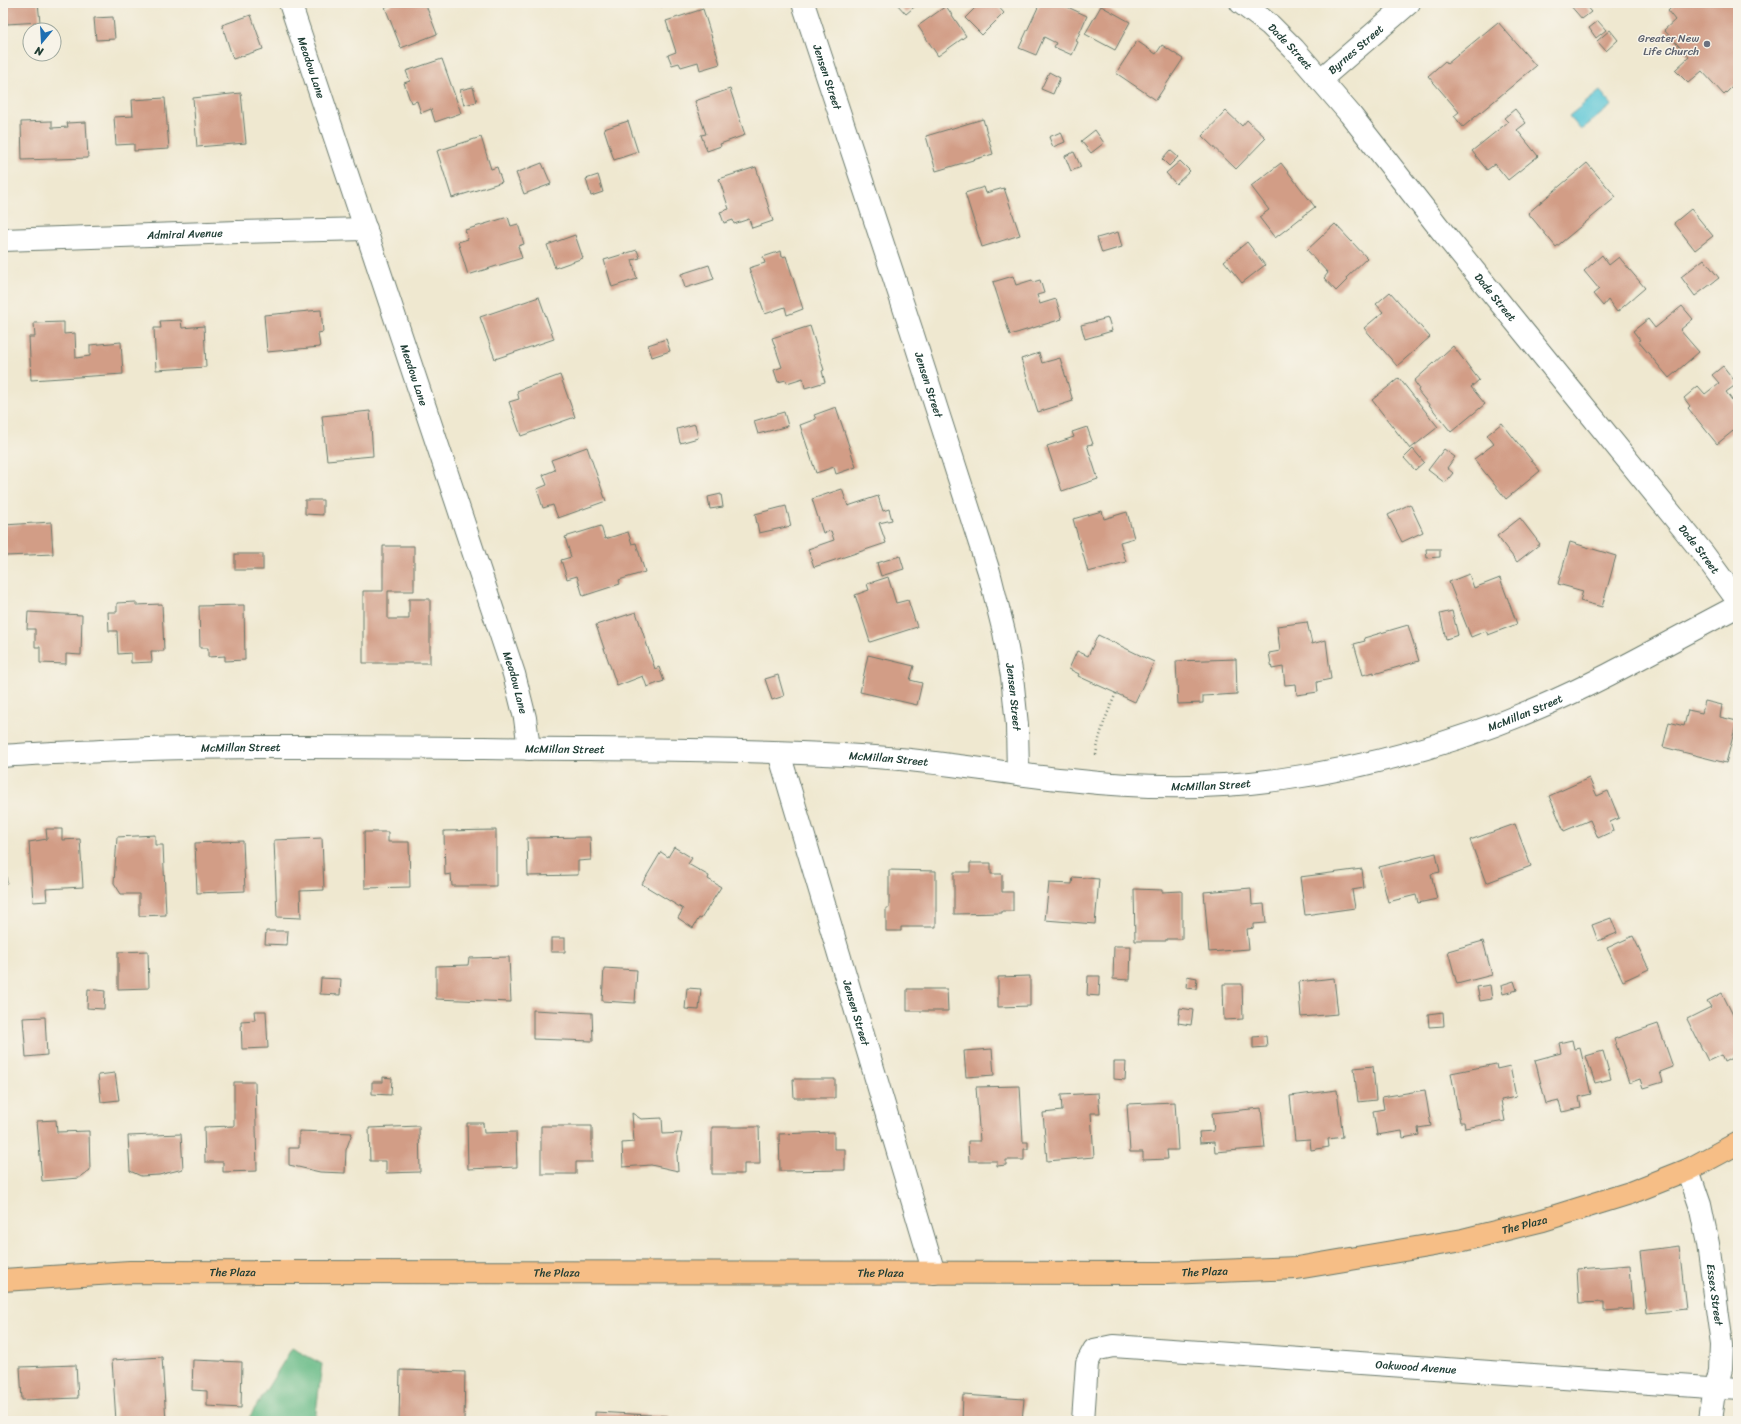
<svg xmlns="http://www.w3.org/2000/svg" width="1741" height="1424" font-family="Sriracha,sans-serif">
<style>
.forest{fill:#68bb87;stroke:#447c5e}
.water{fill:#5cc7d7;stroke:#3e8286}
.building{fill:#d29d86}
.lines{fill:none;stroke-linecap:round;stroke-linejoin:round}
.minor-casing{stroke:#68796b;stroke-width:24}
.major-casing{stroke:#68796b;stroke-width:24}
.path{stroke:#68796b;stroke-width:2.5;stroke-dasharray:1 3;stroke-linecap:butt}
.minor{stroke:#fff;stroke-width:22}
.major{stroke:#f6be86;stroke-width:22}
.worship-dot{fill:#6b7280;stroke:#f7f3e8;stroke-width:1.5}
.labels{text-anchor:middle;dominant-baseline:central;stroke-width:3;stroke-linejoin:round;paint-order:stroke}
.worship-label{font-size:11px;fill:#5b616d;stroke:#f7f3e8;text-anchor:end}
.street-label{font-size:11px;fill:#1f3d34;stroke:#f7f3e8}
</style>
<rect width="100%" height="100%" fill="#f7f3e8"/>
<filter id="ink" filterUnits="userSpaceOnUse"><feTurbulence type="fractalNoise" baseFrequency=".025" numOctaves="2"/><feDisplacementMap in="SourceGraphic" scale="8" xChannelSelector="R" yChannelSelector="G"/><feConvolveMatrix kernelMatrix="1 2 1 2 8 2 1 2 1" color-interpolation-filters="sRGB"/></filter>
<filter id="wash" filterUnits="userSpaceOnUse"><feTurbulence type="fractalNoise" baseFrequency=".012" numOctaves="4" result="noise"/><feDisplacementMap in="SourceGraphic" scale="16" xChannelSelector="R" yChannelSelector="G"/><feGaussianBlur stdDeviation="0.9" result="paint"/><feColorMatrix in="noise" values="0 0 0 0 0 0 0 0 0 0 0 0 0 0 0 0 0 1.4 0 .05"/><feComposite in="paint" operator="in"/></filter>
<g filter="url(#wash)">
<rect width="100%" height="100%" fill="#efe8d0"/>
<polygon class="forest" points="292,1348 322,1364 315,1421 247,1421"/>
<polygon class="water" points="1600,91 1612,105 1581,130 1569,116"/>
<g id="blocks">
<g class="building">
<polygon points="5,3 38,3 40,22 7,24"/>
<polygon points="395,3 425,3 437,34 401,48 385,7"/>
<polygon points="660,3 673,3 661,7"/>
<polygon points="896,3 919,3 906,14"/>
<polygon points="980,3 995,3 1004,13 982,35 965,18"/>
<polygon points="1040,3 1059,3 1087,16 1076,41 1078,42 1072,55 1054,47 1056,43 1044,37 1036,55 1019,48"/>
<polygon points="1570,3 1583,3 1591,12 1582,19 1569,4"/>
<polygon points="1676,3 1738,3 1738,89 1734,85 1724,95 1702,71 1688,83 1675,70 1689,57 1664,30 1675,20 1668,11"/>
<polygon points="946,6 966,36 938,56 918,26"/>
<polygon points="1101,6 1130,22 1115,50 1085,34"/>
<polygon points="703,9 720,64 700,70 698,62 681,67 679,63 672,65 668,55 676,52 666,21"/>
<polygon points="251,15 263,49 233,59 222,25"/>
<polygon points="113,17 115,39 96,40 94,18"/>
<polygon points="1598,21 1606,30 1596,38 1589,28"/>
<polygon points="1498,22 1536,66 1463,127 1454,116 1459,112 1428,76 1445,61 1447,64"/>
<polygon points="1610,30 1618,40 1606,51 1597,41"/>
<polygon points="1137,41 1156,54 1162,45 1183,59 1156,100 1116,73"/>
<polygon points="442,59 461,113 435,122 431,109 421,113 417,101 411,103 404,83 410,81 406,71"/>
<polygon points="1049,72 1060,78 1053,94 1041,89"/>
<polygon points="473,87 477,102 464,105 460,90"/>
<polygon points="730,89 745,135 720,144 721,146 707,151 701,135 706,134 695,101"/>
<polygon points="241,93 246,143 197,147 193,98"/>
<polygon points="165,98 169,149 134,151 134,144 116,145 114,117 133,116 132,100"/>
<polygon points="1515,109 1526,123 1517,130 1538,156 1508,180 1495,164 1487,170 1472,151 1508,122 1504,118"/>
<polygon points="1226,111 1242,126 1247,120 1266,138 1236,169 1202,136"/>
<polygon points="983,119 993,154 936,171 926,136"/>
<polygon points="52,121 52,128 68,127 67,123 86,122 88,158 22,160 21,122"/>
<polygon points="628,121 638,152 614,160 604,129"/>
<polygon points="1095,130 1104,143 1091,153 1081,141"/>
<polygon points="1061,132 1065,142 1053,147 1049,137"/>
<polygon points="481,137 491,169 497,167 502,182 452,198 437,151"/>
<polygon points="1170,150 1178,157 1169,166 1162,159"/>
<polygon points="1074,152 1081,167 1071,171 1065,156"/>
<polygon points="1180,161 1190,171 1176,184 1166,173"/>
<polygon points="542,163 551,184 524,194 516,173"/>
<polygon points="1281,163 1315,207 1275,238 1259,217 1269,210 1251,186"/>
<polygon points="1587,163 1616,197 1556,247 1528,213"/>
<polygon points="756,167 773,221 752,228 749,219 734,224 733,220 724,223 720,212 729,209 719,179"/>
<polygon points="598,175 603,192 591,196 586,179"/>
<polygon points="984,187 986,193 1004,188 1020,235 982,247 965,193"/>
<polygon points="1691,209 1713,236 1695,250 1674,223"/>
<polygon points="508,217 511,226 518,224 524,244 518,246 522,258 468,275 458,242 468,239 465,230"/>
<polygon points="1335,224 1367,258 1346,278 1347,280 1336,291 1324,278 1328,273 1307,250"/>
<polygon points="1118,232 1122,247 1102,253 1097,238"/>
<polygon points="575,235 583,258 555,268 547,245"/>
<polygon points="1247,242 1265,265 1242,283 1224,261"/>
<polygon points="637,250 640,258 632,260 637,279 612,287 604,260"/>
<polygon points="781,251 782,257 786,256 803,309 787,315 785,307 765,314 749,268 765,263 763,257"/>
<polygon points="1602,255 1609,265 1619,257 1645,288 1617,312 1608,300 1603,306 1593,294 1599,289 1584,271"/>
<polygon points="1704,259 1719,278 1695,296 1681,277"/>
<polygon points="709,265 714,279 685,288 681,274"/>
<polygon points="1013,276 1016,285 1032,280 1033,282 1040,280 1044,293 1037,295 1040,304 1056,299 1062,319 1010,335 993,282"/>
<polygon points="1390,292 1430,337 1397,366 1364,328 1383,312 1376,304"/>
<polygon points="539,297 554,339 495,359 480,317"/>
<polygon points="1682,306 1693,319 1680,330 1699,352 1669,378 1638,341 1640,340 1633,331 1648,319 1655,328"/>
<polygon points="321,310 323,332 318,333 320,347 267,352 264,315"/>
<polygon points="1108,318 1112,331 1085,339 1081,325"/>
<polygon points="181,320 182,328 204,326 206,367 156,370 154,328 161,328 160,321"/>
<polygon points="64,322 64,334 75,333 76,358 90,356 90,345 121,342 123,374 31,380 29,337 35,337 34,323"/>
<polygon points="810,326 824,370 822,371 825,382 805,388 803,378 787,383 786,380 778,382 774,370 782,367 772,338"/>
<polygon points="666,339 670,351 652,357 648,345"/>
<polygon points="1453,346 1479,380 1471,387 1485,404 1451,432 1418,391 1419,388 1414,381"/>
<polygon points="1039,353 1042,363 1060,358 1073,401 1038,412 1021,359"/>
<polygon points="1723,366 1737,384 1726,392 1738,408 1738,427 1717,444 1688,408 1690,406 1684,398 1698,386 1705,394 1719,383 1712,375"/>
<polygon points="560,375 575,417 521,436 509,402 519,399 517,391"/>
<polygon points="1399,378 1438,427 1410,449 1372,400"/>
<polygon points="836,407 856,467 836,474 834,467 816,473 800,425 816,419 814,415"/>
<polygon points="370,411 373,456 327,460 322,416"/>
<polygon points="784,412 788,426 758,434 754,421"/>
<polygon points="1502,423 1540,471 1506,499 1474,459 1494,444 1487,435"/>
<polygon points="695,424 698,438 680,443 677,429"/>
<polygon points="1087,427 1093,444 1087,445 1098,479 1062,491 1047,446 1074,437 1072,432"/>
<polygon points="587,447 606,501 558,518 553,505 543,508 537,489 547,485 543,475 555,470 551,460"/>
<polygon points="1413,449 1424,462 1415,470 1404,458"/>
<polygon points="1444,449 1455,457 1447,468 1453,473 1445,483 1428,470"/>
<polygon points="842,489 848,506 878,496 883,511 889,509 892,520 879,523 886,543 814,567 808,549 834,540 831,531 823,533 812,499"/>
<polygon points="721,494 723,507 710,509 708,497"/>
<polygon points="305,500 323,500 323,515 305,514"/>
<polygon points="1410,504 1423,532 1402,542 1388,515"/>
<polygon points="786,506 791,526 759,533 755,514"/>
<polygon points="1102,511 1104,519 1127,512 1134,538 1120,542 1126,562 1088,572 1073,519"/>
<polygon points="1520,518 1540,544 1517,562 1497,536"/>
<polygon points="51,522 53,554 6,556 4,525"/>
<polygon points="601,526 605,539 628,532 632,544 636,543 645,572 619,580 620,584 583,596 577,576 567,579 561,560 571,557 565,537"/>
<polygon points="1570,542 1616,556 1602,607 1580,601 1583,591 1558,584"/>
<polygon points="383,546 414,546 414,591 388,591 388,619 409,619 409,599 430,599 430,663 363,663 363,591 383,591"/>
<polygon points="1426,549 1440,549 1440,557 1427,558"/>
<rect x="235" y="554" width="28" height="16"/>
<polygon points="900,556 904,569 881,576 877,563"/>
<polygon points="1469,574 1474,588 1500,578 1517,624 1488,635 1486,631 1471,637 1449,582"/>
<polygon points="888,577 896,603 908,600 917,627 870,642 855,595 869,590 867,584"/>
<polygon points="136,602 136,605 162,604 164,651 151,651 152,662 131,663 131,653 118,654 117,631 109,631 108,612 117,612 117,603"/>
<polygon points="244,605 245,660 225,661 225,656 208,657 208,648 200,648 199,606"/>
<polygon points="1452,611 1458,635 1446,639 1440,614"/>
<polygon points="28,612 82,615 81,655 66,654 66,664 40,663 40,647 35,647 35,629 27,629"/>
<polygon points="636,612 655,669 659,667 664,681 647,687 643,676 617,686 596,625"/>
<polygon points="1307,622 1312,644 1326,640 1331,679 1317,682 1318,692 1297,695 1296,684 1285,685 1283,667 1272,669 1269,653 1280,651 1277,626"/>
<polygon points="1408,625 1419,661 1374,674 1374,672 1363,675 1354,644 1365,641 1364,638"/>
<polygon points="1098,635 1154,662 1135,702 1078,676 1079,674 1069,669 1077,651 1088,656"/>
<polygon points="868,655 914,666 910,680 922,683 917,705 860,692"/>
<polygon points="1236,659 1237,694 1203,696 1203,703 1178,704 1176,661"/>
<polygon points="778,675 784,696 772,700 765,679"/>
<polygon points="1705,701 1722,705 1720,717 1737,721 1726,763 1663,747 1669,722 1684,726 1688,710 1702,713"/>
<polygon points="1589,778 1597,796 1608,791 1619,818 1610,822 1613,831 1598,838 1590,820 1564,831 1549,796"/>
<polygon points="1515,824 1531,866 1486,883 1470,840"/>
<polygon points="46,829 62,829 62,840 80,839 83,887 46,889 47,901 33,902 29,842 47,839"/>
<polygon points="496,830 496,886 452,886 451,874 445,875 444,831"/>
<polygon points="364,832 388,832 388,842 409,842 410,887 365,888"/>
<polygon points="155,835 155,845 163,845 166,915 139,916 139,894 121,894 114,883 117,837"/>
<polygon points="590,837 591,860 578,861 578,875 528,876 527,838"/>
<polygon points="322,838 324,890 300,891 301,918 277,917 274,840"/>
<polygon points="243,841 245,891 197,893 195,843"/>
<polygon points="674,847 692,858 688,864 709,876 708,879 721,887 701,919 699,918 693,928 678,918 683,909 642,884 661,852 668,857"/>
<polygon points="3,852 7,883 3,883"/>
<polygon points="1436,853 1440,872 1431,874 1437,899 1418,903 1416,895 1388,902 1379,867"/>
<polygon points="970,863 991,863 991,874 1002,874 1002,892 1013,892 1013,911 1002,911 1002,913 954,914 954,872 970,872"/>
<polygon points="1362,869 1364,888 1352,890 1355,908 1305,915 1300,877"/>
<polygon points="889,870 936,871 936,927 901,927 901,931 886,931 886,908 889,908"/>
<polygon points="1073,877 1099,879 1095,924 1045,920 1049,883 1072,884"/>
<polygon points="1251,888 1252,905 1264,904 1266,923 1254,924 1254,928 1247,929 1249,949 1209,952 1204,892"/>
<polygon points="1134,889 1162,890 1162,892 1182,891 1182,939 1166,939 1166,941 1135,941"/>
<polygon points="1611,918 1617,933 1598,941 1592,925"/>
<polygon points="266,931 288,931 287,945 265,944"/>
<polygon points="1633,936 1649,969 1623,981 1607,948"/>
<rect x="551" y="938" width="14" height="14"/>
<polygon points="1483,941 1492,975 1457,984 1448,951"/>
<polygon points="1114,946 1131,946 1130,980 1113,979"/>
<polygon points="148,951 149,988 118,989 118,952"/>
<polygon points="509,957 511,1002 436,999 436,966 468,965 469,958"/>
<polygon points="604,968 637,970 635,1003 602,1001"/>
<polygon points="1030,976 1030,1006 998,1007 998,977"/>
<polygon points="1088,976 1100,976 1099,996 1087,995"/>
<polygon points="1187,976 1197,978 1196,989 1186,988"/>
<polygon points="321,978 341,979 340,995 320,994"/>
<polygon points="1334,978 1338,1014 1301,1017 1298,982"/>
<polygon points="1514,981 1517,990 1503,994 1501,985"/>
<polygon points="1223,984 1242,984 1243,1019 1224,1020"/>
<polygon points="1490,985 1492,999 1480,1001 1477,987"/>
<polygon points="687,988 701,989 699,1010 685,1009"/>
<polygon points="88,989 105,991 104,1009 87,1008"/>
<polygon points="907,989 947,989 948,1011 907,1011"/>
<polygon points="1722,993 1738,1025 1738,1046 1736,1047 1738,1055 1724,1062 1721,1055 1708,1061 1687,1019 1711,1007 1707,1001"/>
<polygon points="1180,1008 1193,1010 1191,1025 1178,1023"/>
<polygon points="533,1010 592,1013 593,1041 533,1039"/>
<polygon points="254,1011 266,1011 268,1048 242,1049 241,1021 255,1020"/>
<polygon points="1443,1012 1444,1026 1429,1027 1428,1014"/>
<polygon points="45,1017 47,1055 26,1057 23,1018"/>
<polygon points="1658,1024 1673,1067 1660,1072 1663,1082 1643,1088 1640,1079 1629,1083 1614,1039"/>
<polygon points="1266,1036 1267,1047 1253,1048 1253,1037"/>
<polygon points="1572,1040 1574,1049 1580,1048 1591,1094 1579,1097 1581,1108 1562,1112 1559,1101 1546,1104 1535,1060 1561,1053 1559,1043"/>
<polygon points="992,1049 994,1075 966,1077 964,1051"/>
<polygon points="1603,1051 1611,1079 1595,1083 1586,1056"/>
<polygon points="1114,1062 1126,1062 1125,1080 1114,1079"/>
<polygon points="1496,1064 1497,1069 1510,1066 1516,1097 1501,1100 1505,1121 1465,1128 1464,1122 1460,1122 1451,1073"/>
<polygon points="1373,1066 1376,1100 1358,1102 1354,1068"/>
<polygon points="115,1073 119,1100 101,1102 98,1075"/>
<polygon points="383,1077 392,1078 391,1095 372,1094 372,1082 383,1082"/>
<polygon points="793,1079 835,1079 835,1098 794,1098"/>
<polygon points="234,1082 255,1082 257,1171 223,1172 223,1162 205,1162 204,1127 234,1126"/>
<polygon points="1020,1086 1023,1142 1028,1142 1028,1149 1024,1149 1024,1160 1006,1160 1006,1165 997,1166 997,1161 969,1161 968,1141 980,1141 976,1087"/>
<polygon points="1337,1090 1343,1137 1328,1139 1329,1147 1311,1150 1310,1140 1295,1141 1290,1096"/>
<polygon points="1425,1090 1431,1126 1418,1128 1419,1135 1403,1138 1402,1131 1377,1135 1373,1111 1384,1109 1382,1097"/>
<polygon points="1098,1093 1100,1113 1091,1113 1094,1157 1047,1161 1043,1113 1062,1111 1061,1095"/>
<polygon points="1175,1102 1178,1150 1167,1150 1168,1159 1143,1160 1143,1152 1130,1152 1127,1104"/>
<polygon points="1261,1108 1265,1148 1215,1152 1214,1142 1200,1143 1199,1132 1214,1131 1212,1113"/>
<polygon points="632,1113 641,1119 662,1118 663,1134 682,1133 677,1155 678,1171 651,1165 623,1167 622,1143 634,1142"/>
<polygon points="56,1120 57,1132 89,1131 90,1170 79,1178 42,1181 37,1121"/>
<polygon points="467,1123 483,1123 484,1133 516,1132 517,1167 468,1169"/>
<polygon points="419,1126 420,1172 386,1173 386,1161 370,1161 369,1128"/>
<polygon points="541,1126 592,1126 592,1162 576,1162 576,1174 541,1174"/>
<polygon points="712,1127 759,1127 760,1164 744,1164 744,1174 712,1174"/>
<polygon points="299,1131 352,1133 346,1150 345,1173 320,1172 289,1165 289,1148 299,1148"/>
<polygon points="834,1132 834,1149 845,1149 845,1170 780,1171 779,1134"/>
<polygon points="181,1134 183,1169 159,1175 141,1176 130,1171 128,1136"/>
<polygon points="1679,1246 1686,1309 1647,1313 1640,1251"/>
<polygon points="1630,1265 1633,1309 1604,1311 1604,1302 1579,1303 1577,1269"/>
<polygon points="162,1357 166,1421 116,1421 112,1360"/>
<polygon points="193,1360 242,1362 241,1408 207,1406 207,1391 192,1390"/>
<polygon points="76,1365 78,1398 22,1400 20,1367"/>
<polygon points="400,1370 465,1372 464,1421 399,1421"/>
<polygon points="963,1395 1024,1399 1022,1421 962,1421"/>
<polygon points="595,1412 668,1416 667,1421 595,1421"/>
</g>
</g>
</g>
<g filter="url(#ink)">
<use href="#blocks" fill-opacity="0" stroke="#68796b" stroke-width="1"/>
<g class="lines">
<defs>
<g id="minor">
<path id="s1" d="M290,3L514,674L525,718L529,749"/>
<path id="s2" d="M803,3L911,329L989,572L1004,632L1012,676L1017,725L1018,774"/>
<path id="s3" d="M1241,3L1270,25L1294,49L1350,114L1437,225L1703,553L1738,601"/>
<path id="s4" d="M1320,80L1409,3"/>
<path id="s5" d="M3,240L238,232L366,229"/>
<path id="s6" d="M779,753L934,1273"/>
<path id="s7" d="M3,756C36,753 68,753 101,751C228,745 356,747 484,748C614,750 745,748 875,757C940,761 1005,774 1070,780C1138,788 1215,789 1283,779C1371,767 1458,742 1540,707C1608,678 1672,640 1738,606"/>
<path id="s8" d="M1688,1170L1700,1205L1708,1244L1722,1345L1721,1369L1713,1400L1710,1421"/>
<path id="s9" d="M1083,1421L1087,1363L1094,1350L1113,1346L1738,1389"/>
</g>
<g id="major">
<path id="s10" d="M3,1280L130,1272L1165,1273L1297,1268L1463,1240L1543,1220L1630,1193L1688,1170L1738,1143"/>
</g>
</defs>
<use href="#minor" class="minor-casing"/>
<use href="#major" class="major-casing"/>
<path class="path" d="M1096,755C1099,733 1107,714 1116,693"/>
<use href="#minor" class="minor"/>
<use href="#major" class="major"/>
</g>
</g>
<circle class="worship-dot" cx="1707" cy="44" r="4"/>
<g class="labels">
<g class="worship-label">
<text x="1699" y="38">Greater New<tspan x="1699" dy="13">Life Church</tspan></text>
</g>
<g class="street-label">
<text stroke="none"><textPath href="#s3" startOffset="66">Dade Street</textPath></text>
<text stroke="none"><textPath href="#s4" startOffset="47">Byrnes Street</textPath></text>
<text stroke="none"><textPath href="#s1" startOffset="68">Meadow Lane</textPath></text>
<text stroke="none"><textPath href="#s2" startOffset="78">Jensen Street</textPath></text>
<text stroke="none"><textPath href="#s5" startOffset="182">Admiral Avenue</textPath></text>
<text stroke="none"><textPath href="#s3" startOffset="390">Dade Street</textPath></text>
<text stroke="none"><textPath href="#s1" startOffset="392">Meadow Lane</textPath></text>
<text stroke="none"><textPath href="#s2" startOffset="402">Jensen Street</textPath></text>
<text stroke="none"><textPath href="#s3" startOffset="714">Dade Street</textPath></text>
<text stroke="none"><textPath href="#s1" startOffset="716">Meadow Lane</textPath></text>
<text stroke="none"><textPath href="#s2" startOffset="726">Jensen Street</textPath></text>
<text stroke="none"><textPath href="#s7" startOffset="1534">McMillan Street</textPath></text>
<text stroke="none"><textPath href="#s7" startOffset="238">McMillan Street</textPath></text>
<text stroke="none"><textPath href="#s7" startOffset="562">McMillan Street</textPath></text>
<text stroke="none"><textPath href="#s7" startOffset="886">McMillan Street</textPath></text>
<text stroke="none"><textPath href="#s7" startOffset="1210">McMillan Street</textPath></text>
<text stroke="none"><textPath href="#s6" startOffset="271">Jensen Street</textPath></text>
<text stroke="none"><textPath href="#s10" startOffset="1526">The Plaza</textPath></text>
<text stroke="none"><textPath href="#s10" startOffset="230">The Plaza</textPath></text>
<text stroke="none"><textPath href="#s10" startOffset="554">The Plaza</textPath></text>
<text stroke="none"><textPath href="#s10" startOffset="1202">The Plaza</textPath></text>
<text stroke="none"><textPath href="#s10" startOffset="878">The Plaza</textPath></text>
<text stroke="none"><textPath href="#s8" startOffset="128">Essex Street</textPath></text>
<text stroke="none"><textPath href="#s9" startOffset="396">Oakwood Avenue</textPath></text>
</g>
</g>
<rect width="1741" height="1424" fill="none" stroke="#f7f3e8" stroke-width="16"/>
<g transform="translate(42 42) rotate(198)"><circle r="19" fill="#f7f3e8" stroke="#a1aaa0"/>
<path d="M0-3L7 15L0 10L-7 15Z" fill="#1f6fb2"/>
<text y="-6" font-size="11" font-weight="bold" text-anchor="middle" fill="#1f3d34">N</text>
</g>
</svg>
